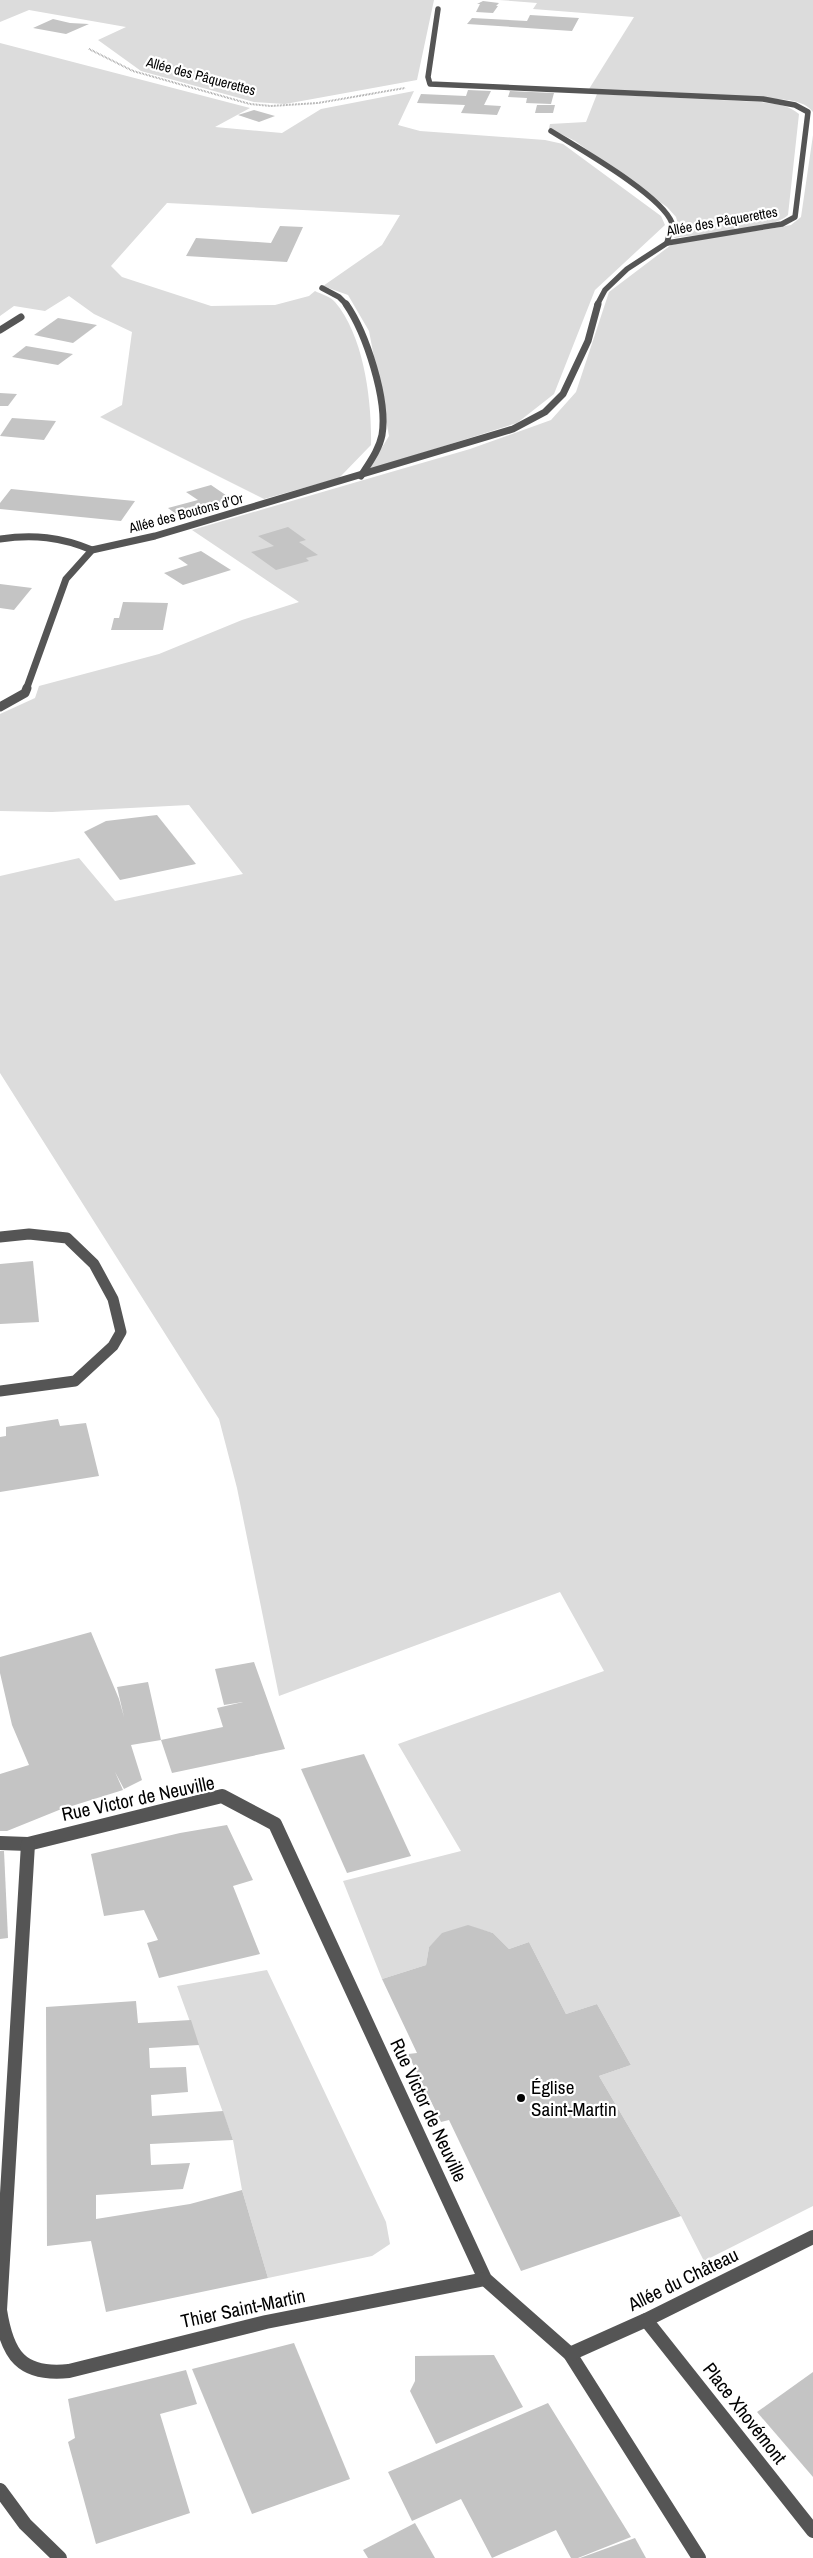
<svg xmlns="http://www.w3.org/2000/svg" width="813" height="2558" font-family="'Archivo Narrow',sans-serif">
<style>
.green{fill:#dcdcdc}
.building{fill:#c4c4c4}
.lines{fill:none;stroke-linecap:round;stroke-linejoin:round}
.path{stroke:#777;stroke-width:2;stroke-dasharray:0.5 1;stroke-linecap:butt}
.service-far1{stroke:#555;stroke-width:5.5}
.service{stroke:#555;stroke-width:7}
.minor-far4{stroke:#555;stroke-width:5.5}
.minor-far3{stroke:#555;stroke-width:7}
.minor-far2{stroke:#555;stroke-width:9}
.minor-far1{stroke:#555;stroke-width:11}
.minor{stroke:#555;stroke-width:14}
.tertiary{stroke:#555;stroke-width:14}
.poi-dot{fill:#000;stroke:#fff;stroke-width:2}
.labels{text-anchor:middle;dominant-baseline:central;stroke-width:4.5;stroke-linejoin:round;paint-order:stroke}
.far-street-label{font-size:14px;fill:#000;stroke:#fff}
.near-street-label{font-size:19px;fill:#000;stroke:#fff}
.near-poi-label{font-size:19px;fill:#000;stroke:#fff;text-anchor:start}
</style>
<rect width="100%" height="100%" fill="#fff"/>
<g class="green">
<polygon points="0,0 434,0 417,80 285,104 254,102 141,71 98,40 126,27 29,10 0,22"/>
<path d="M499,0H813V112C803,99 784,100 768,98L589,89L634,17L533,9L537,3Z"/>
<path d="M0,43L250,108L215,127L282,133L321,109L414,91L398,125L420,131L545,140L563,144L661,216L665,225L595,290L554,394L517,423L368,470L389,436L369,331L348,295L323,286L382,245L400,215L167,203L111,266L122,277L211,306L275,305L309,296L315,291C321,294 331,297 335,302C364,336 372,401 371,445L339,478L264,499L100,417L122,405L132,332L94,314L69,296L45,311L14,306L0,316Z"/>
<path d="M597,94L761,102C775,104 788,104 799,114L788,215C772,231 699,234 674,238L679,228L676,217L667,207L575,141L549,128L550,124L586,122Z"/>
<polygon points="813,135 813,2206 704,2261 681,2216 599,2076 631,2065 597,2004 566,2014 529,1942 509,1949 493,1933 468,1926 442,1934 429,1947 426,1965 382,1979 343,1881 461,1851 398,1744 604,1671 560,1592 279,1696 237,1488 219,1419 0,1073 0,876 79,858 115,901 243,874 189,805 52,812 0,811 0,714 35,698 39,686 159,654 242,620 299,602 192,530 470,449 551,420 576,392 609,292 671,245 698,239 769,229 791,225 801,217"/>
<polygon points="267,1970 386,2222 390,2244 372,2256 268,2278 242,2190 233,2140 177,1986"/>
</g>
<g class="building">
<polygon points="483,1 499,3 496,6 498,6 493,13 476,12 480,4 477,4"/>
<polygon points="530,15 579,18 572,31 467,24 472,18 527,21"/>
<polygon points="53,19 70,23 89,24 66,34 33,28"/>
<polygon points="468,90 491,91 484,105 501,106 497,115 461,113 465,105 417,103 421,94 466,96"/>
<polygon points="510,91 531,92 554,93 551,104 526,103 527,98 508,97"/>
<polygon points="537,105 555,105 553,113 535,113"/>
<polygon points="254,110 275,116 259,122 238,115"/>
<polygon points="280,226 303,227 287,262 186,256 196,238 271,243"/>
<polygon points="58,318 97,325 73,343 34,335"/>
<polygon points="26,346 73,354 58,365 12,357"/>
<polygon points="0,393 17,394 8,406 0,406"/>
<polygon points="12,418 56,421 44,440 0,436"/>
<polygon points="211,485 233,500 176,514 168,508 198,500 186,492"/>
<polygon points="11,489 71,495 135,501 121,521 0,509 0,503"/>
<polygon points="288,527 306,540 299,542 318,555 306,558 309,561 276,570 251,552 274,546 258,536"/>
<polygon points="201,551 231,570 183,585 164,573 188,565 178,558"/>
<polygon points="0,584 32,588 14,610 0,608"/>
<polygon points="123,602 168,603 163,630 111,630 114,618 119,618"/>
<polygon points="157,815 196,864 120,880 84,832 106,821"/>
<polygon points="33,1261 39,1322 0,1324 0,1264"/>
<polygon points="58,1419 60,1426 86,1423 99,1476 0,1492 0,1437 6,1436 6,1427"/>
<polygon points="91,1632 119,1699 124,1717 117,1687 148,1682 161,1740 223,1727 217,1708 243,1702 224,1705 215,1669 254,1662 285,1749 172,1773 161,1740 131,1745 142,1780 124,1789 115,1772 123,1790 59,1810 7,1831 0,1831 0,1774 29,1765 12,1725 0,1673 0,1657"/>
<polygon points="364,1754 411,1856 347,1873 301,1769"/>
<polygon points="227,1825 253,1880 233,1886 260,1954 159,1978 147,1943 158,1940 144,1910 104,1916 91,1854 180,1833"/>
<polygon points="0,1851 4,1851 8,1938 0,1939"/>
<polygon points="468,1925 493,1933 509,1949 529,1942 566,2014 597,2004 631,2065 599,2076 681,2216 521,2271 449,2120 441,2122 408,2054 417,2053 382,1979 426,1965 429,1947 442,1933"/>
<polygon points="136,2001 138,2023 191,2020 199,2045 149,2048 150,2068 186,2067 188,2092 151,2095 152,2116 223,2111 233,2140 150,2144 151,2165 190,2163 183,2189 96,2195 96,2219 190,2204 242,2190 268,2278 106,2312 91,2241 47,2246 46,2007"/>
<polygon points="294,2343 350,2479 252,2514 192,2369"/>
<polygon points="494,2355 523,2407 436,2444 410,2391 415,2381 415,2356"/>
<polygon points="186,2370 197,2404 160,2414 190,2513 96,2544 68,2442 75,2438 68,2399"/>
<polygon points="813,2372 813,2477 757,2412"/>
<polygon points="548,2403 631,2537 578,2558 571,2558 556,2530 492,2558 461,2499 412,2521 388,2472"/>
<polygon points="415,2523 435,2558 368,2558 363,2550"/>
<polygon points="635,2538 646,2558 580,2558"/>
</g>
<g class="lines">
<polyline class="path" points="89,49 133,71 250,104 271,106 318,103 405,88"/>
<g class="service-far1">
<path d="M551,131C578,148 662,195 672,223L667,243"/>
<polyline points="322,288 339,297 347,305"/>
</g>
<g class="service">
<path d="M346,304C366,333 388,400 382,435C379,450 369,463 361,476"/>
<polyline points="0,330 21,317"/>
</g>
<polyline class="minor-far4" points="438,9 428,77 430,84 763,99 795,105 808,112 795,217 782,224 667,243 627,269 605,290 597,305"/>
<g class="minor-far3">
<path d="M0,539C33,534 61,537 92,550"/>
<polyline points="26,690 66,579 92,550 155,536 513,429 545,412 563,394 588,341 598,304"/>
</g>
<polyline class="minor-far2" points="0,707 25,693 27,688"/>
<polyline class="minor-far1" points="0,1237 29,1234 67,1238 94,1264 113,1299 121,1332 113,1346 75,1381 0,1391"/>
<g class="minor">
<polyline points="0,1843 28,1844 222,1796 275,1824 485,2279 570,2354 699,2558"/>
<path d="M28,1844L0,2310C7,2355 21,2376 69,2371L266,2322L485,2279"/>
<polyline points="646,2320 813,2531"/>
<polyline points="570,2354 646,2320 813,2237"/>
</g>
<polyline class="tertiary" points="0,2490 25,2524 60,2558"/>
</g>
<circle class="poi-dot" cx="521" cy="2098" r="5"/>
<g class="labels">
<g class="far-street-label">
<text transform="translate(201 76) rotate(15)">Allée des Pâquerettes</text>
<text transform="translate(722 221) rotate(-10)">Allée des Pâquerettes</text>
<text transform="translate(186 513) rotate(-15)">Allée des Boutons d’Or</text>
</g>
<g class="near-street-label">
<text transform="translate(138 1798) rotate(-12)">Rue Victor de Neuville</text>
<text transform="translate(429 2110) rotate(65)">Rue Victor de Neuville</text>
<text transform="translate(683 2279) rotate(-26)">Allée du Château</text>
<text transform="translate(243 2308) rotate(-12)">Thier Saint-Martin</text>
<text transform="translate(745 2413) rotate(52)">Place Xhovémont</text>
</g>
<g class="near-poi-label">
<text x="531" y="2087">Église<tspan x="531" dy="22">Saint-Martin</tspan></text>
</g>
</g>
</svg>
